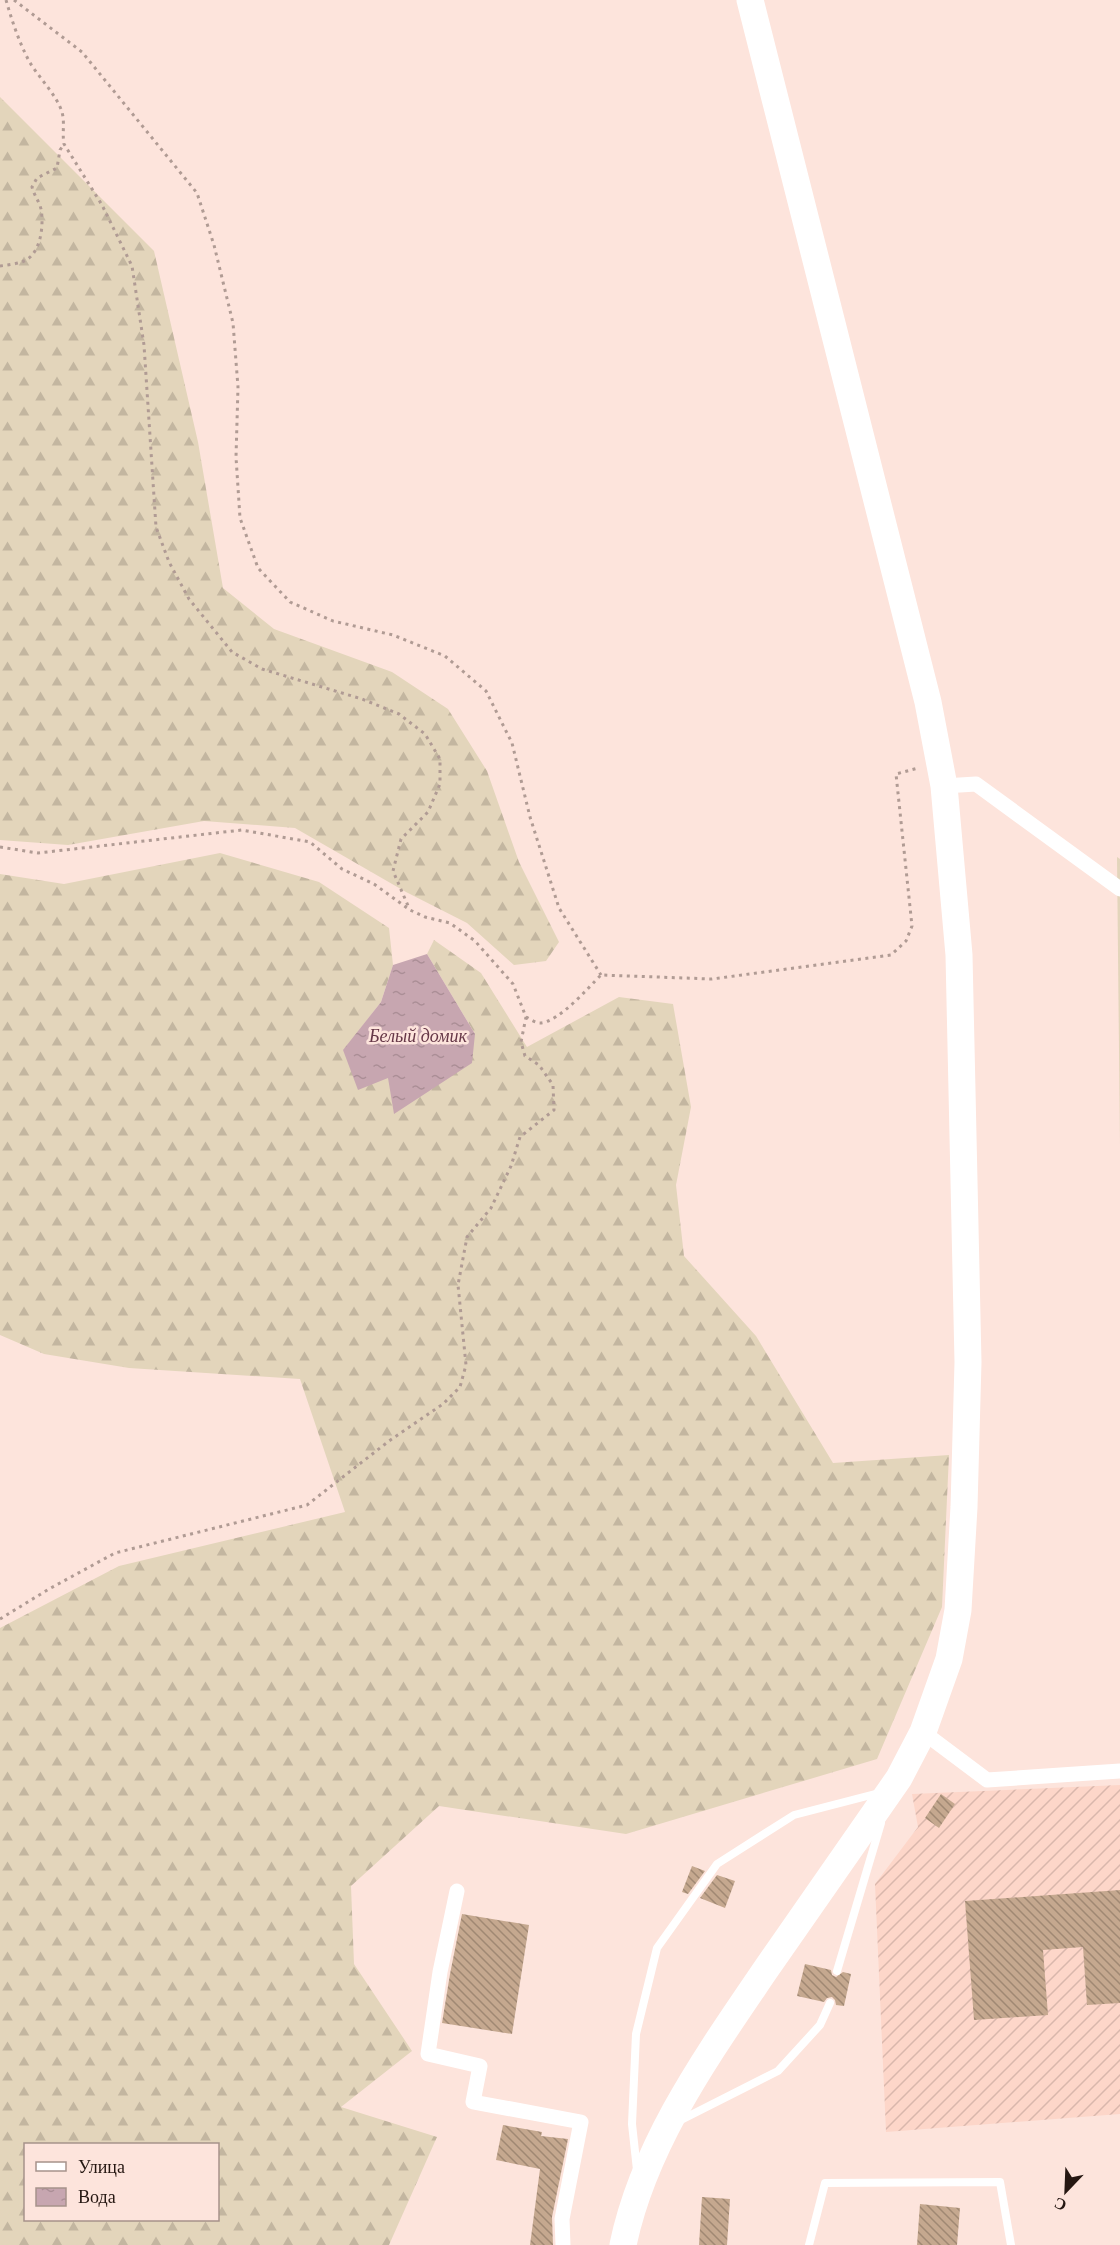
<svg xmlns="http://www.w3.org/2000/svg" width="1120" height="2245" font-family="'Times New Roman',serif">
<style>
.industrial{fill:url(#industrial-furrows)}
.forest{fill:url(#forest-firs);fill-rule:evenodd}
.garden{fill:#e3d5bb}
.water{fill:url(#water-ripples)}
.building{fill:url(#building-back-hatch)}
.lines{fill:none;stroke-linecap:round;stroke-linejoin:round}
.path{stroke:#b09b94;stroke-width:3;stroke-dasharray:3 4.5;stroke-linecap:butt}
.lane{stroke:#fff;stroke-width:8}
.street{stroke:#fff;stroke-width:15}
.highway{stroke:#fff;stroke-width:27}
.labels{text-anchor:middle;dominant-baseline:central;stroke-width:5;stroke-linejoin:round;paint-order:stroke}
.water-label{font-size:18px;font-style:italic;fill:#663747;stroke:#fde4dc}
</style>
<defs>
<pattern id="industrial-furrows" width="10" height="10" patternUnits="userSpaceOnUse" patternTransform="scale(1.5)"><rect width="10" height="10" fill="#fdd6c9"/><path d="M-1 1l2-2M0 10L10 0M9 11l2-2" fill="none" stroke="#d9b7ac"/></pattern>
<pattern id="forest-firs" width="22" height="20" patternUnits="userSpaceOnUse" patternTransform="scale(1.5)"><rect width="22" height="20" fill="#e3d5bb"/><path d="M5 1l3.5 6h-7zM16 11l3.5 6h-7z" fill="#c3b6a0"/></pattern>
<pattern id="water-ripples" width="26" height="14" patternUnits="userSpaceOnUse" patternTransform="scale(1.5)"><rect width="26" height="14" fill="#c7a6b0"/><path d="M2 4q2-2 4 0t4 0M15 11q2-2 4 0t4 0" fill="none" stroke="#ab8e96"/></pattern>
<pattern id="building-back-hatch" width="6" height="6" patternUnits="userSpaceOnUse" patternTransform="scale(1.5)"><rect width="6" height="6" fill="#c5a88f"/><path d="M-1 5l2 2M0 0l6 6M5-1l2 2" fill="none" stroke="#a08873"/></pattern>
</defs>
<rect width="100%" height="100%" fill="#fde4dc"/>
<polygon class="industrial" points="1120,1785 1120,2114 886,2132 875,1884 918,1827 912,1794"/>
<g class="forest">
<polygon points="0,97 154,251 198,442 223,588 274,629 392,672 448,709 487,771 519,862 559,942 546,961 514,965 467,923 406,892 295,828 204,821 68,845 0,840"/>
<path d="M220,853L319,882L389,928L393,965L381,1002L343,1051L475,1034L427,954L434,940L481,973L527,1047L619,997L673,1004L691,1107L676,1185L684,1256L756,1336L833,1463L949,1455L942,1607L877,1759L626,1834L439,1806L351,1886L354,1964L412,2051L341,2107L437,2137L389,2245H0V1628L119,1566L345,1512L300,1379L129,1368L44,1354L0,1335V874L64,884ZM26,2144H218V2220H26Z"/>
</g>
<polygon class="garden" points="1117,857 1120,859 1120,1146"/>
<polygon class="water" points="427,954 475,1034 472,1063 394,1114 388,1078 358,1090 343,1050 381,1002 393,965"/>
<g class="building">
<polygon points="941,1794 955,1804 939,1828 925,1818"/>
<polygon points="692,1866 705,1871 688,1894 682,1892"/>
<polygon points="717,1875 735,1881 725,1908 700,1898"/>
<polygon points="1120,1890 1120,2003 1087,2005 1083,1947 1043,1950 1048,2015 974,2020 965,1901"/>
<polygon points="462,1914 529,1925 512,2034 442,2023 450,1974"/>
<polygon points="805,1964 831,1970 832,1975 836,1977 843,1972 851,1974 844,2006 836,2005 835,2000 832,1997 827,1998 824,2002 797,1996"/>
<polygon points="503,2125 542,2132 541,2136 568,2139 552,2217 553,2245 530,2245 540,2169 496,2160"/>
<polygon points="702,2197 730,2199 727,2245 699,2245"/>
<polygon points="920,2204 960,2208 957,2245 917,2245"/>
</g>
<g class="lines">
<g class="path">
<path d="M6,0C12,21 19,42 29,61C39,78 56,94 62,112C65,123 62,133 64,144L102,205L132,266L144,345L156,527L169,562L189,599L232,652L262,669L362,699L399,714L425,734L440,759V784L428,812L401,839L393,871L409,908"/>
<polyline points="14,0 82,52 197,193 214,245 233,323 238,387 236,457 240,518 258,568 290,602 333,621 393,635 445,656 486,691 512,743 530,817 559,908 601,975"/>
<path d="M0,266C8,265 17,264 24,261C41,254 44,225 41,209C39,201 34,195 32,187L37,178L57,168L60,150L64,144"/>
<polyline points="0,847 38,853 242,830 310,842 342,869 374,884 410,910 425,917 450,923 475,941 513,984 526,1017 521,1042 525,1056 539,1065 553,1085 554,1110 520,1137 511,1166 491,1208 467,1237 458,1285 466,1365 460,1387 443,1404 389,1441 307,1505 115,1553 49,1589 0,1619"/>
<path d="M526,1017C530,1019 535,1023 540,1023C559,1022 588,988 601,975L712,979L891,955L906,941L912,926L896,774L918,768"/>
</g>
<g class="lane">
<polyline points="837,1971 881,1823"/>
<polyline points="679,2121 778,2071 820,2025 830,2003"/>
<polyline points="637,2170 632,2124 636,2034 657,1948 717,1864 794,1815 879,1793"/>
<polyline points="809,2245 825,2183 1000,2182 1011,2245"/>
</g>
<g class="street">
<polyline points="944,786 976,784 1120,889"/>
<polyline points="923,1732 987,1780 1120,1771"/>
<polyline points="457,1891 440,1972 428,2054 480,2066 473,2102 581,2122 562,2219 563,2245"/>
</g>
<path class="highway" d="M623,2245C644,2144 707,2056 764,1972C809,1907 854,1843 899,1778L923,1732L949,1659L958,1610L964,1507L968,1362L959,955L944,786L928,702L750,0"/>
</g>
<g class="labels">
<g class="water-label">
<text x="418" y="1036">Белый домик</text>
</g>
</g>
<rect x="24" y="2143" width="195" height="78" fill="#fde4dc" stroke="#a7928b" stroke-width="1.5"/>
<rect x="36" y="2162" width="30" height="9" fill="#ffffff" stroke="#a7928b" stroke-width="1.5"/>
<text x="78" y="2173" font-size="18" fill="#251712">Улица</text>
<rect x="36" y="2188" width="30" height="18" fill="url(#water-ripples)" stroke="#a7928b" stroke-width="1.5"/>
<text x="78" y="2203" font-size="18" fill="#251712">Вода</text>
<g transform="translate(1066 2191) rotate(203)" stroke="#fde4dc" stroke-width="4.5" paint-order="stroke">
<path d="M0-4.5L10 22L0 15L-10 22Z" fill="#251712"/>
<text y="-9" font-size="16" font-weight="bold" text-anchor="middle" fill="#251712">С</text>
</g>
</svg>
